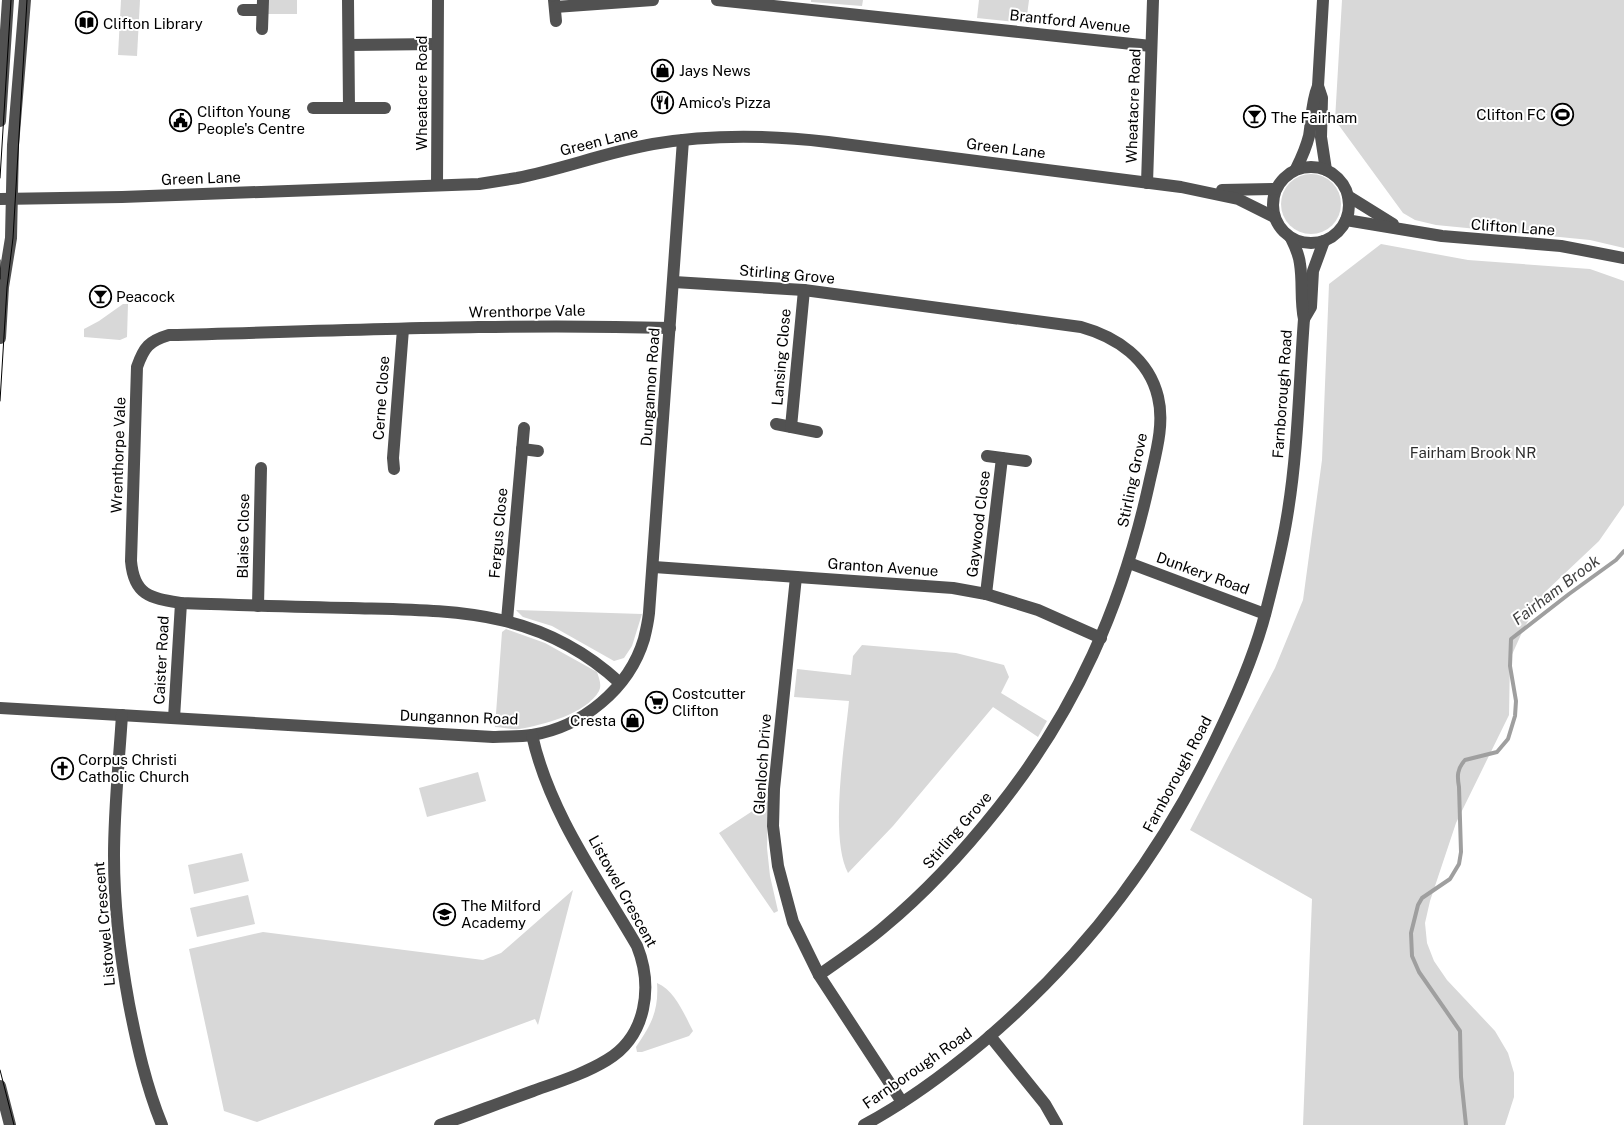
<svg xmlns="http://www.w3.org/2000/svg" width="1624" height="1125" font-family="'Public Sans',sans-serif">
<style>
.green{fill:#d8d8d8}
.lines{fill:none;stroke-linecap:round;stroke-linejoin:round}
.stream{stroke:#9f9f9f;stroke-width:4}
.minor{stroke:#515151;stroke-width:12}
.tram{stroke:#000;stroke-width:1}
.labels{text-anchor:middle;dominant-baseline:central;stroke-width:4;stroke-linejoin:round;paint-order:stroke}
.street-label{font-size:15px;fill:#000;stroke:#fff}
.poi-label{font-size:15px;fill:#000;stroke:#fff;text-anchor:start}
.park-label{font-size:15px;fill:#2f2f2f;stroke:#fff}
.water-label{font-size:16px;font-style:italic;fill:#404040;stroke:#fff}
</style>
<rect width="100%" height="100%" fill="#fff"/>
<g class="green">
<polygon points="121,0 140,0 137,56 118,55"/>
<rect x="268" y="0" width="29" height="14"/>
<polygon points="811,0 863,0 862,6 811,2"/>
<polygon points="979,0 1029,0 1026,23 977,18"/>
<polygon points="1342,0 1624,0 1624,248 1590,240 1436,225 1415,220 1403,213 1335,120"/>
<circle cx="1311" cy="204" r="30"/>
<polygon points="1381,244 1468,260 1590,269 1624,281 1624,505 1599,541 1544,593 1524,628 1510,659 1509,715 1456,823 1430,901 1425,923 1427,943 1434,961 1447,980 1495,1031 1508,1053 1514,1073 1514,1097 1505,1125 1303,1125 1312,899 1190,830 1275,668 1303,600 1322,460 1329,284"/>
<polygon points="123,304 128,304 127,337 120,340 84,337 84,329 99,321"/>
<polygon points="516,610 642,614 632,646 624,658 614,661 552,626 523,617"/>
<path d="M506,629L545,643L597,672C599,678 602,685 599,691C586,714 543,725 519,729C511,730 503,727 495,727L502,632Z"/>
<path d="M862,645L956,653L1004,665L1009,677L1001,693L1047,721L1038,737L993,707L893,826L848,873C829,837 845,743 849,701L794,697L797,669L851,675L853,656Z"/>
<polygon points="478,772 486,801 427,817 419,788"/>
<polygon points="768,801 767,848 770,876 778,911 774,913 719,833"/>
<polygon points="242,853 249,881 194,894 188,865"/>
<polygon points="573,890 538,1025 535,1019 257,1122 224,1111 189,949 263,932 483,960 501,953"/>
<polygon points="248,895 255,924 197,937 190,908"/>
<path d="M657,983C675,990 685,1016 693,1031L689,1036L642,1052H637L636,1047C651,1025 659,1011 657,983Z"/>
</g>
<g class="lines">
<path class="stream" d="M1466,1125L1461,1077L1460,1031L1419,972L1412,956L1411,933L1418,905L1422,898L1450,879L1459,864L1461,852L1459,787C1457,776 1457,769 1465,760L1497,752L1508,739L1515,716L1516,701L1510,666L1511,639L1569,594L1616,560L1624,551"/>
<g class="minor">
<polyline points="348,0 349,108"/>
<polyline points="554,0 556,21"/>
<polyline points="717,0 1151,46"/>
<polyline points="555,7 653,0"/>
<polyline points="243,10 262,10"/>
<polyline points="262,29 263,0"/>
<polyline points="349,45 437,44"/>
<polyline points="1318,86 1322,98 1321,137 1326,170"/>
<polyline points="313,108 385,108"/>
<polyline points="0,121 8,0"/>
<circle cx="1311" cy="205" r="38"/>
<path d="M1296,169C1301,159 1306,148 1309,136C1312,119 1311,103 1318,86L1323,0"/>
<polyline points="1147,183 1153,0"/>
<polyline points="437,185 438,0"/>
<polyline points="1222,190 1275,189"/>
<polyline points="1348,196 1393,224"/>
<path d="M0,199L122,197L479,184C492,182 504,180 517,178C563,169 607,152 653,144C712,134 769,135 828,142L1181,187L1238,199L1274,217"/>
<polyline points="1346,220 1442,236 1561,246 1624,258"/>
<path d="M674,282L804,290L1081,327C1117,337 1149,359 1158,397C1165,425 1155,456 1149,484C1122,606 1076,710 998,808C964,851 926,892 884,927C863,945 840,960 819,975"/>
<polyline points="1304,319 1311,307 1313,271 1324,241"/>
<polyline points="0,338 3,287 11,238 13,145 25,0"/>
<polyline points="776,424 817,432"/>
<polyline points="791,427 804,290"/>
<polyline points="522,449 538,451"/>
<polyline points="987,456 1026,461"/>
<polyline points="394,469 393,458 403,329"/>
<polyline points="1129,563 1265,614"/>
<polyline points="654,567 953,588 986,594 1038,610 1101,638"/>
<polyline points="796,577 774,789 773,826 778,866 793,922 819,975 902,1102"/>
<polyline points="986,594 1002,458"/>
<polyline points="258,606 261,468"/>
<polyline points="507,620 524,428"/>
<path d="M620,683C539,608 454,611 351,608C294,607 237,605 181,603C151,598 134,596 131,561L137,367C144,347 149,341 169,335C336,331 503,323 670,328"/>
<path d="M0,708L493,737C506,736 519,737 532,735C582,727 629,689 644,639C646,631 648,622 649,613L683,140"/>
<path d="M122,715C119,762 114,809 114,856C114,906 120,955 129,1004C137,1045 146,1086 162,1125"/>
<polyline points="174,718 181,603"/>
<polyline points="990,1036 1045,1104 1057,1125"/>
<polyline points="0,1086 10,1125"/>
<path d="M440,1125C471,1114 502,1102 533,1091C558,1082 584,1074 607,1060C647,1036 653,986 637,946C598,879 549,812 532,735"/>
<path d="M864,1125C907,1102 946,1073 983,1042C1089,952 1165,850 1223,724C1240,688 1256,650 1266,611C1274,580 1282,548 1287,517C1298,452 1299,385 1304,319C1300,301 1303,282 1300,264C1299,254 1295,246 1291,238"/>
</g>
<g class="tram">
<polyline points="0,178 11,0"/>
<polyline points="0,260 0,279"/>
<polyline points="0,401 7,287 13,238 27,0"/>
<polyline points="0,1070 14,1125"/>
</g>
</g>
<defs>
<symbol id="library-ring" viewBox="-11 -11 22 22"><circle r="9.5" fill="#fff" stroke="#000" stroke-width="1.5"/><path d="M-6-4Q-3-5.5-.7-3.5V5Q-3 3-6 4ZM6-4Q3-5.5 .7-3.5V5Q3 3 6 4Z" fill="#000"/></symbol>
<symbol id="shop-ring" viewBox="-11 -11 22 22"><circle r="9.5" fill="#fff" stroke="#000" stroke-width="1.5"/><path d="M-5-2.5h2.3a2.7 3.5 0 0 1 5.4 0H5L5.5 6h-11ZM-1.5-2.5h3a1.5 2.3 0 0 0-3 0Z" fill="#000"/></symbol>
<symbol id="restaurant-ring" viewBox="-11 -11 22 22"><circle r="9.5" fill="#fff" stroke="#000" stroke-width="1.5"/><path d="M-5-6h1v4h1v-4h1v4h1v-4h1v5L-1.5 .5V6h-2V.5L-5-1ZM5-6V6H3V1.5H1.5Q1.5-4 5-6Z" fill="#000"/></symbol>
<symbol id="stadium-ring" viewBox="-11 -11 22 22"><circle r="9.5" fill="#fff" stroke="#000" stroke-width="1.5"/><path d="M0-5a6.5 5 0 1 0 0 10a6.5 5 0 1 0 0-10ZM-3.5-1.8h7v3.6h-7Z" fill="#000"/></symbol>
<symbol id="bar-ring" viewBox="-11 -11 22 22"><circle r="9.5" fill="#fff" stroke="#000" stroke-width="1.5"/><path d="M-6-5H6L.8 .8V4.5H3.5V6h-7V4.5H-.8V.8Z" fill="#000"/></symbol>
<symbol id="civic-ring" viewBox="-11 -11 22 22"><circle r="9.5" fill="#fff" stroke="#000" stroke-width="1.5"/><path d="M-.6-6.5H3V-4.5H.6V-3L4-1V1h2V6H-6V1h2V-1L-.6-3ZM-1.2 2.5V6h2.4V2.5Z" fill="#000"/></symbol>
<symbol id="supermarket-ring" viewBox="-11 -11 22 22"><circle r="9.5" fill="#fff" stroke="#000" stroke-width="1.5"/><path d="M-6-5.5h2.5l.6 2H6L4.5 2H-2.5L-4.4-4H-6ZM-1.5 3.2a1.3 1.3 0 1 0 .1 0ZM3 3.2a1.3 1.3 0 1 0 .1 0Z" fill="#000"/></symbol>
<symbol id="church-ring" viewBox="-11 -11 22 22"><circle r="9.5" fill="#fff" stroke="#000" stroke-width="1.5"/><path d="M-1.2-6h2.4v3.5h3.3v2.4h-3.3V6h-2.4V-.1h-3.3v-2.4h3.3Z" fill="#000"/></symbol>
<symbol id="school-ring" viewBox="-11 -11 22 22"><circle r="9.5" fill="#fff" stroke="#000" stroke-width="1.5"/><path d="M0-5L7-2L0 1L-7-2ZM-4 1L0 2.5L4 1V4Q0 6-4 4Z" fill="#000"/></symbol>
</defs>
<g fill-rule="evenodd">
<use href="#library-ring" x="74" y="10" width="25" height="25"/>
<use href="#shop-ring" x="650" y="58" width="25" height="25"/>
<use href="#restaurant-ring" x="650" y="90" width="25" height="25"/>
<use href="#stadium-ring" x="1550" y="102" width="25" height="25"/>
<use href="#bar-ring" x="1242" y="104" width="25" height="25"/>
<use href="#civic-ring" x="168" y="108" width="25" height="25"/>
<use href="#bar-ring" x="88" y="284" width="25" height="25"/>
<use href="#supermarket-ring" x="644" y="690" width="25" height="25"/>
<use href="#shop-ring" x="620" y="708" width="25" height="25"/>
<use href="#church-ring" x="50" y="756" width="25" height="25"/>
<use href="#school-ring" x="432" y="902" width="25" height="25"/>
</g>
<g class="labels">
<g class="street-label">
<text transform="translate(1070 21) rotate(6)">Brantford Avenue</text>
<text transform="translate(421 93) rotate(-90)">Wheatacre Road</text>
<text transform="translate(1133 106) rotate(-88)">Wheatacre Road</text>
<text transform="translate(599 141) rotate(-14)">Green Lane</text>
<text transform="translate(1006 148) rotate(7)">Green Lane</text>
<text transform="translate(201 178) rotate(-2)">Green Lane</text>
<text transform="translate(1513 227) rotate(4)">Clifton Lane</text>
<text transform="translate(787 274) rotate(5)">Stirling Grove</text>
<text transform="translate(527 311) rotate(-1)">Wrenthorpe Vale</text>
<text transform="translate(781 357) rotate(-85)">Lansing Close</text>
<text transform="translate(650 387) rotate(-86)">Dungannon Road</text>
<text transform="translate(1282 394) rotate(-86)">Farnborough Road</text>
<text transform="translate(381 398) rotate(-86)">Cerne Close</text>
<text transform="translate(118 455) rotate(-88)">Wrenthorpe Vale</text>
<text transform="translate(1132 480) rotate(-78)">Stirling Grove</text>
<text transform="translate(978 524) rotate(-83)">Gaywood Close</text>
<text transform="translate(498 533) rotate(-85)">Fergus Close</text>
<text transform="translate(243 536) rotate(-89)">Blaise Close</text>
<text transform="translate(883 567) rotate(4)">Granton Avenue</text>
<text transform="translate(1203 573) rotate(20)">Dunkery Road</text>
<text transform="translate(161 660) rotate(-87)">Caister Road</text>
<text transform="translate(459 717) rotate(2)">Dungannon Road</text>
<text transform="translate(762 764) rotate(-86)">Glenloch Drive</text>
<text transform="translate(1177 774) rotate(-62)">Farnborough Road</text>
<text transform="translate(957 830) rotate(-49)">Stirling Grove</text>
<text transform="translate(623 891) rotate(61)">Listowel Crescent</text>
<text transform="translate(104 924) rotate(-95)">Listowel Crescent</text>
<text transform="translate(917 1068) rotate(-35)">Farnborough Road</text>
</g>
<g class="poi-label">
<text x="103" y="23">Clifton Library</text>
<text x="679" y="70">Jays News</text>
<text x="678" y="102">Amico's Pizza</text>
<text x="197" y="111">Clifton Young<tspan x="197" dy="17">People's Centre</tspan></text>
<text x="1546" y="114" text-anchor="end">Clifton FC</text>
<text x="1271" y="117">The Fairham</text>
<text x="116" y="296">Peacock</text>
<text x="672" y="693">Costcutter<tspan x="672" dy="17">Clifton</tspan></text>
<text x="616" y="720" text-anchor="end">Cresta</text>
<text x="78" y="759">Corpus Christi<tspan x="78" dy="17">Catholic Church</tspan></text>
<text x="461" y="905">The Milford<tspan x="461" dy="17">Academy</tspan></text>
</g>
<g class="park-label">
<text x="1473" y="452">Fairham Brook NR</text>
</g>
<g class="water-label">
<text transform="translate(1556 590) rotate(-37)">Fairham Brook</text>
</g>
</g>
</svg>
